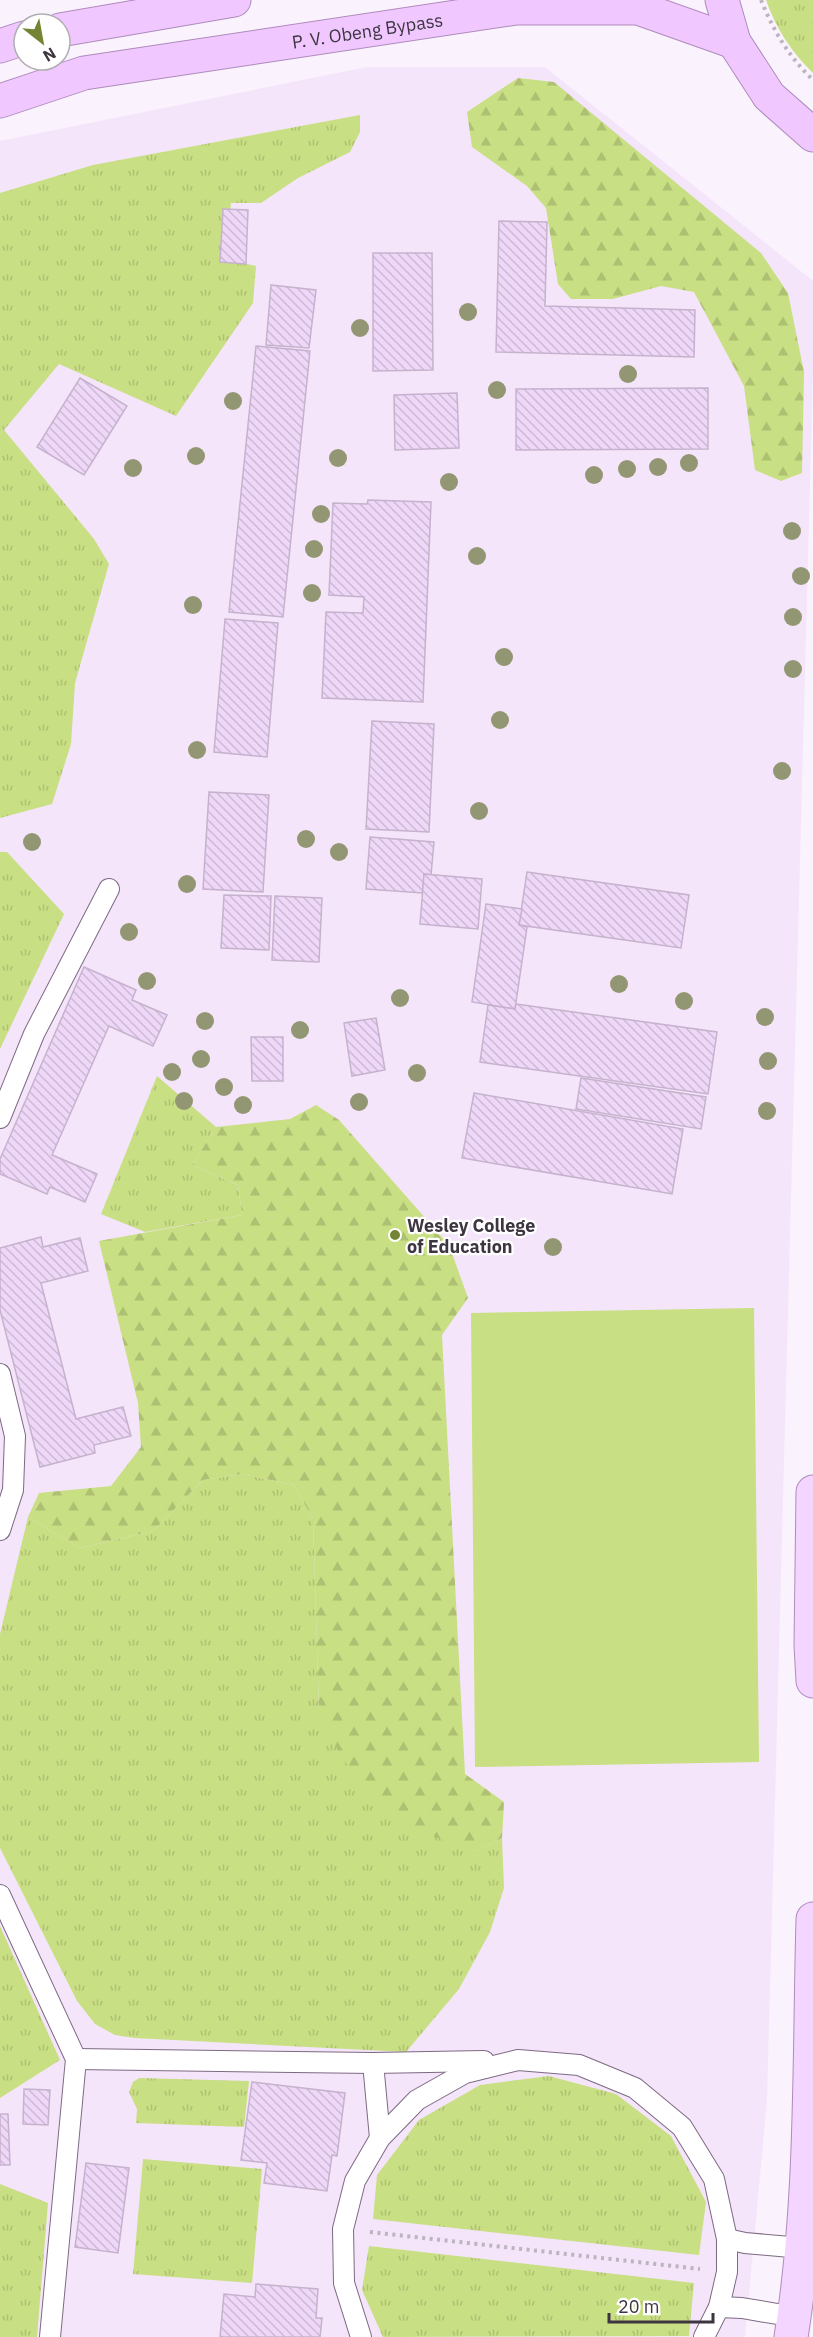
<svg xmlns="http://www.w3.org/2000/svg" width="813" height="2337" font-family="'IBM Plex Sans',sans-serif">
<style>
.built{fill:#f4e5fa}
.grass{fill:url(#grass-tufts)}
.forest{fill:url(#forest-firs)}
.garden{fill:#c9df83}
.building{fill:url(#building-back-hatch);stroke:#c6b2cd;stroke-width:1.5}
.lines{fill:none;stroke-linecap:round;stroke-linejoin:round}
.service-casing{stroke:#7d6a83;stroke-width:22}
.primary-casing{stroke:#af8bbc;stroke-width:35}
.trunk-casing{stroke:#af8bbc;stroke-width:35}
.path{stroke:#bcb4bf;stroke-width:4;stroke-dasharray:3 4.5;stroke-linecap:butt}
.service{stroke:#fff;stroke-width:20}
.primary{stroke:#f4d5ff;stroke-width:33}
.trunk{stroke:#f0c7ff;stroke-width:33}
.tree{fill:#939672}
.poi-dot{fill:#738534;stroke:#fff;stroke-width:2}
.labels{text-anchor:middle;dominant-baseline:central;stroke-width:4.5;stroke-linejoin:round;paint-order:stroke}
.street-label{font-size:18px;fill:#3d3540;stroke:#fff}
.poi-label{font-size:18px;font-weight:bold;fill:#3d3540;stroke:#fff;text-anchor:start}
</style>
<defs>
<pattern id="grass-tufts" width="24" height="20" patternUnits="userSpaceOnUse" patternTransform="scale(1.5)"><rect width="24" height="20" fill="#c9df83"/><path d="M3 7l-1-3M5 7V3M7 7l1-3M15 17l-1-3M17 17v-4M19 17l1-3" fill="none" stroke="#aec072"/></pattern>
<pattern id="forest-firs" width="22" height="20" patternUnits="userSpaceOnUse" patternTransform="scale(1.5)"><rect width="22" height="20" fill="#c9df83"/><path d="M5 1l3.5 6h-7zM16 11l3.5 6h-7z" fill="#aec072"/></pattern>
<pattern id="building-back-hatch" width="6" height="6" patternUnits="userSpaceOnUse" patternTransform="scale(1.5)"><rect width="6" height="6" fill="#efd7f8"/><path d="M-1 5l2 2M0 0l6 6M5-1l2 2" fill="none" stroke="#ceb9d6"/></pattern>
</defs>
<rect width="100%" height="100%" fill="#faf2fd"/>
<polygon class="built" points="367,67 545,67 813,281 813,370 767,2100 745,2337 0,2337 0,141"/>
<g class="grass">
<path d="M766,0H813V73C792,53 775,27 766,0Z"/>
<polygon points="360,115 360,132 350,152 298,178 261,203 231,203 225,259 256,266 253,303 176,416 59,364 4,430 94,539 109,564 75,683 71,744 52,804 0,818 0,193 93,165"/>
<polygon points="0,852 7,852 64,914 0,1049"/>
<polygon points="157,1076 216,1127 192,1165 238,1185 242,1215 145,1232 101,1214"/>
<polygon points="242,1474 294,1485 313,1519 319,1709 475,1852 502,1838 504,1888 490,1932 459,1989 406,2052 134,2038 115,2035 95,2024 77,2001 0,1848 0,1634 28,1517 80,1548 153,1531 203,1480"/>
<polygon points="0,1926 60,2060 0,2098"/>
<polygon points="549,2076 616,2094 671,2136 706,2202 699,2255 373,2219 377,2175 419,2120 480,2085"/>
<polygon points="139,2078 249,2081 244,2127 136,2123 137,2109 129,2092 133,2082"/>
<polygon points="143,2159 262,2169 252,2283 133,2274"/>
<polygon points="0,2184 48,2203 37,2337 0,2337"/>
<polygon points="369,2246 694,2283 689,2336 383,2337 362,2290"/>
</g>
<g class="forest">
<polygon points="518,78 554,82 761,253 788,293 804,372 802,473 781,481 755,470 744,386 694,292 661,286 613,299 571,299 558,284 546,208 527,186 472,147 467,112"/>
<polygon points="316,1105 339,1120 449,1245 468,1298 442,1335 465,1774 504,1802 502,1838 475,1852 403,1825 341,1758 319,1709 313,1519 294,1485 242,1474 203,1480 153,1531 80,1548 28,1517 39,1493 111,1486 141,1447 138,1403 99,1241 242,1215 238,1185 192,1165 216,1127 290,1119"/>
</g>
<polygon class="garden" points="754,1308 759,1762 475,1767 471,1313"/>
<g class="building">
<polygon points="223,209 248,210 246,264 220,262"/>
<polygon points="499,221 547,222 545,306 695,310 694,357 496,352"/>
<polygon points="373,253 432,253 433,370 373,371"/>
<polygon points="271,285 316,290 309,348 266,345"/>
<polygon points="256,346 310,351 283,617 229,612"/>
<polygon points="80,378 127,406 84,475 37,447"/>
<polygon points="708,388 708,449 516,450 516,389"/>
<polygon points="457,393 459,448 395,450 394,395"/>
<polygon points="368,500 431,502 423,702 322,698 326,612 363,613 364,597 329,595 333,503 367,504"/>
<polygon points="225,619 278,623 267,757 214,752"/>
<polygon points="372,721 434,724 429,832 366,829"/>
<polygon points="209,792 269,795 263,892 203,889"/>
<polygon points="370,837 434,842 431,875 424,874 423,893 366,889"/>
<polygon points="527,872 689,895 681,948 519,925"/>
<polygon points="424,874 482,879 478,929 420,924"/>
<polygon points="224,895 271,896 269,950 221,948"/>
<polygon points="275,896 322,898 319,962 272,960"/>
<polygon points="486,904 522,909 519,925 527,927 515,1009 472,1002"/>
<polygon points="84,967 136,990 132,1000 167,1015 153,1046 109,1026 52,1155 97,1174 85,1202 50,1187 47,1194 0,1174 0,1159"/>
<polygon points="516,1004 717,1032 708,1094 480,1062 488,1005 515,1009"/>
<polygon points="376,1018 385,1070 352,1076 344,1023"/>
<polygon points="251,1037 283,1037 283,1081 252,1081"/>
<polygon points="581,1078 706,1097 701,1129 576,1109"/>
<polygon points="474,1093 683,1129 672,1194 462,1158"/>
<polygon points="41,1237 43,1247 80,1238 88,1271 41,1283 76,1419 123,1407 131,1436 94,1445 95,1453 40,1467 0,1310 0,1248"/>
<polygon points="252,2082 345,2093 337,2156 332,2155 327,2191 264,2183 267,2163 241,2160"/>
<polygon points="24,2089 50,2090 48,2125 23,2124"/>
<polygon points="0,2114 8,2114 10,2165 0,2165"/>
<polygon points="86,2163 129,2168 118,2253 75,2247"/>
<polygon points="256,2284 318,2289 316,2318 322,2318 320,2337 220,2337 224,2294 255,2297"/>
</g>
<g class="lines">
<defs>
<g id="service">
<polyline points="0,1118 34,1034 109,889"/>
<polyline points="0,1374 15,1436 13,1490 0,1530"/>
<polyline points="0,1895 76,2059 50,2337"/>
<polyline points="76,2059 373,2063 484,2061"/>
<polyline points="373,2063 380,2138"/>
<polyline points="727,2239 745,2243 802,2248"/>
<polyline points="719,2307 742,2308 795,2317"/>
<polyline points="361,2337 344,2283 343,2229 355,2181 380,2138 417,2100 465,2073 518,2060 579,2065 635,2088 682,2127 714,2179 727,2239 727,2272 719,2307 704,2337"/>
</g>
<g id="primary">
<polyline points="813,1492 811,1645 813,1681"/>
<path d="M791,2337C813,2200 809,2058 813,1919"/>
</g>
<g id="trunk">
<polyline points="722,0 734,42 769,96 813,135"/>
<polyline points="60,30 234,0"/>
<polyline points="0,46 24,38"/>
<path id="s1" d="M0,101L84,73L516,8H638L734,42"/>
</g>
</defs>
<use href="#service" class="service-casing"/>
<use href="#primary" class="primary-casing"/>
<use href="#trunk" class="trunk-casing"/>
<g class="path">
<path d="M761,0C773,30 789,57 813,80"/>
<polyline points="370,2232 700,2269"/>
</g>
<use href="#service" class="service"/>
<use href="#primary" class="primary"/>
<use href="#trunk" class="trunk"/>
</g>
<g class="tree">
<circle cx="468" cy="312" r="9"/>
<circle cx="360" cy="328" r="9"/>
<circle cx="628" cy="374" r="9"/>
<circle cx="497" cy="390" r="9"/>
<circle cx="233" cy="401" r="9"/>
<circle cx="196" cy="456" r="9"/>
<circle cx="338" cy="458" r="9"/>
<circle cx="689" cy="463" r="9"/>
<circle cx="658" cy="467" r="9"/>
<circle cx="133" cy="468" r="9"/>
<circle cx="627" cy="469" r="9"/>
<circle cx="594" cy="475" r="9"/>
<circle cx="449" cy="482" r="9"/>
<circle cx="321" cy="514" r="9"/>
<circle cx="792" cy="531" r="9"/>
<circle cx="314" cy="549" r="9"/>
<circle cx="477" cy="556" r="9"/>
<circle cx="801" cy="576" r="9"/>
<circle cx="312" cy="593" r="9"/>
<circle cx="193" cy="605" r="9"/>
<circle cx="793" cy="617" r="9"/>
<circle cx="504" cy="657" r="9"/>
<circle cx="793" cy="669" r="9"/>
<circle cx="500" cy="720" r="9"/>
<circle cx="197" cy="750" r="9"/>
<circle cx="782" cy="771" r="9"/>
<circle cx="479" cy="811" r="9"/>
<circle cx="306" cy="839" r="9"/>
<circle cx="32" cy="842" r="9"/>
<circle cx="339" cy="852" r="9"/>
<circle cx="187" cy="884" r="9"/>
<circle cx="129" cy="932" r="9"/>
<circle cx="147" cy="981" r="9"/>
<circle cx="619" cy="984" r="9"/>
<circle cx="400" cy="998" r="9"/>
<circle cx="684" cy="1001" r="9"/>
<circle cx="765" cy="1017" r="9"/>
<circle cx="205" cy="1021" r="9"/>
<circle cx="300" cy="1030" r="9"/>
<circle cx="201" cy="1059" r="9"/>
<circle cx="768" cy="1061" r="9"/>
<circle cx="172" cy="1072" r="9"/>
<circle cx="417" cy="1073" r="9"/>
<circle cx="224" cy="1087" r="9"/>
<circle cx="184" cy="1101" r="9"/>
<circle cx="359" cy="1102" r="9"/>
<circle cx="243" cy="1105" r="9"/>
<circle cx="767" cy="1111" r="9"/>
<circle cx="553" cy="1247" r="9"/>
</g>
<circle class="poi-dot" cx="395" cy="1235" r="6"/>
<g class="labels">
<g class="street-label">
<text stroke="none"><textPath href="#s1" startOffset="375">P. V. Obeng Bypass</textPath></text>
</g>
<g class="poi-label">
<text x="407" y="1225">Wesley College<tspan x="407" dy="21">of Education</tspan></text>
</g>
</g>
<g transform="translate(42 42) rotate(149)"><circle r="28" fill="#ffffff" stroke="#b1aeb3" stroke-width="1.5"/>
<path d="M0-4.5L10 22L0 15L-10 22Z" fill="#738534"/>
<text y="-9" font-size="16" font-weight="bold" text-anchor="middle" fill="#3d3540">N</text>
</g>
<path d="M609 2313v9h104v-9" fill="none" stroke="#3d3540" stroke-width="3"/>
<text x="618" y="2313" font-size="18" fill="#3d3540" stroke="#ffffff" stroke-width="4.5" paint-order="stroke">20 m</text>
</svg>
